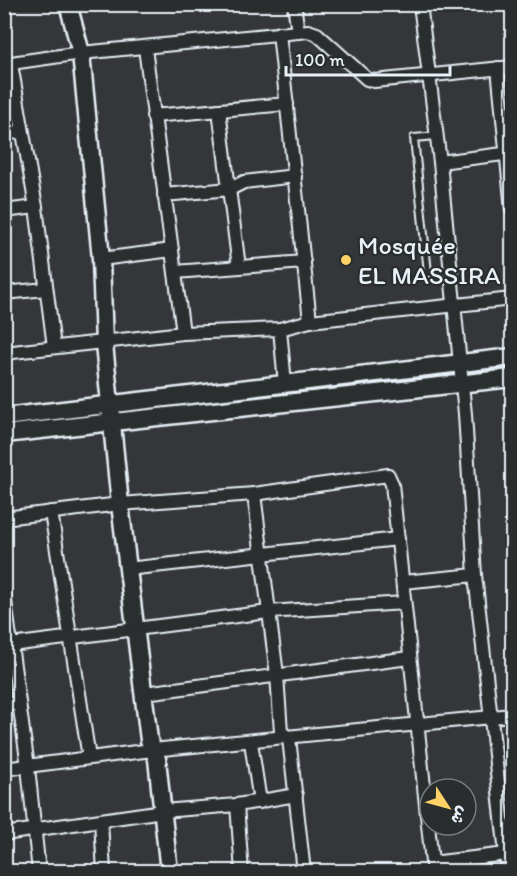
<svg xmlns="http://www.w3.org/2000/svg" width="517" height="876" font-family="Itim,'Playpen Sans Arabic',sans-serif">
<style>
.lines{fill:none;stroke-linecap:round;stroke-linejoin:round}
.lane-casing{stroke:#e8f1f8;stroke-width:10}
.street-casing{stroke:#e8f1f8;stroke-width:16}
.secondary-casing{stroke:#e8f1f8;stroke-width:21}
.lane{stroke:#2a2d2e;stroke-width:6}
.street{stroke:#2a2d2e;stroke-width:12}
.secondary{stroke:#2a2d2e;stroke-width:16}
.poi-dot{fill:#ffd166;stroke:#2a2d2e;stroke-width:2}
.labels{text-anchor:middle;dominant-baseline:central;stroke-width:4.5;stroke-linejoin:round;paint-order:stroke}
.poi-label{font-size:26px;fill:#e8f1f8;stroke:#2a2d2e;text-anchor:start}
</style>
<rect width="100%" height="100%" fill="#34363a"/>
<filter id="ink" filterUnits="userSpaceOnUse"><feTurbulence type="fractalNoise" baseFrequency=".0167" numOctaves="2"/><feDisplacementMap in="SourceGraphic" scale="12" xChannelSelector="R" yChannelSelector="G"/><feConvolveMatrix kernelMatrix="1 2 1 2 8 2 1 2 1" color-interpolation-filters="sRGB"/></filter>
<g filter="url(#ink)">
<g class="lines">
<defs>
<polyline id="lane" points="436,136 414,138 428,273 450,271"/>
<g id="street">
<polyline points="294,4 298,32"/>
<polyline points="420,4 440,162 465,414 475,575 508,872"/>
<polyline points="279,33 310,321"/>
<polyline points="145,48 183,333"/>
<polyline points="4,64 81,53 308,31 317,34 367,79 374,81 512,67"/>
<polyline points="11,64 36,207 54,347"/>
<polyline points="498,68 512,210"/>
<polyline points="219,110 239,267"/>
<polyline points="153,116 287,104"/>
<polyline points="4,133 22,132"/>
<polyline points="440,162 511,153"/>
<polyline points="164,195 230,189 244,182 295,176"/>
<polyline points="4,211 36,207"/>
<polyline points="101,259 172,250"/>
<polyline points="175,272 304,262"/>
<polyline points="4,293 46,289"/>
<polyline points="280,329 285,384"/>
<polyline points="4,353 183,333 280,329 310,321 512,299"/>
<polyline points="254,494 277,675 281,732 289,738 304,872"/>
<polyline points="51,512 89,758"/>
<polyline points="4,518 120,504 254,494 388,475 392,484 433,872"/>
<polyline points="127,569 398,539"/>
<polyline points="403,582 475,575"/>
<polyline points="4,594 28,767 39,872"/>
<polyline points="11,645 268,612 404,603"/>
<polyline points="145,693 409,658"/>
<polyline points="4,705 19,703"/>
<polyline points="251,742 260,802"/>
<polyline points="4,769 152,750 512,715"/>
<polyline points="237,805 242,872"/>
<polyline points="101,821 104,872"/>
<polyline points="4,834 163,811 237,805 296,795"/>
<polyline points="432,863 506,854"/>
</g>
<g id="secondary">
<polyline points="68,4 81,53 101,259 104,344 120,504 149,740 157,759 169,872"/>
<polyline points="4,417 512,357"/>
<polyline points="4,434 512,378"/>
</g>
</defs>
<use href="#lane" class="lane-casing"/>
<use href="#street" class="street-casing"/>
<use href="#secondary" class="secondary-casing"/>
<use href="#lane" class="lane"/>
<use href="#street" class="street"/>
<use href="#secondary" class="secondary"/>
</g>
</g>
<circle class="poi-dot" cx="346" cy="260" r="6"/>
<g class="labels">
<g class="poi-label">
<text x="358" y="245">Mosquée<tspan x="358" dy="30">EL MASSIRA</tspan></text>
</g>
</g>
<rect width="517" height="876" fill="none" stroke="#2a2d2e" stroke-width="24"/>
<rect x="12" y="12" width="493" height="852" fill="none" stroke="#e8f1f8" stroke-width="2" filter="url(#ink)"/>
<g transform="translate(448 807) rotate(126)"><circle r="28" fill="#2a2d2e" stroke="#767b7f" stroke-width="1.5"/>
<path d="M0-4.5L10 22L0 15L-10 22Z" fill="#ffd166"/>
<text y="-9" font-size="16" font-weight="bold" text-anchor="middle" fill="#e8f1f8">ش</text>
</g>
<path d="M286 66v9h164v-9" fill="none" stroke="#e8f1f8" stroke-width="3"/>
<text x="295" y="66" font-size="18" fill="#e8f1f8" stroke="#2a2d2e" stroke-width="4.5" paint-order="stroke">100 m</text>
</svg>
